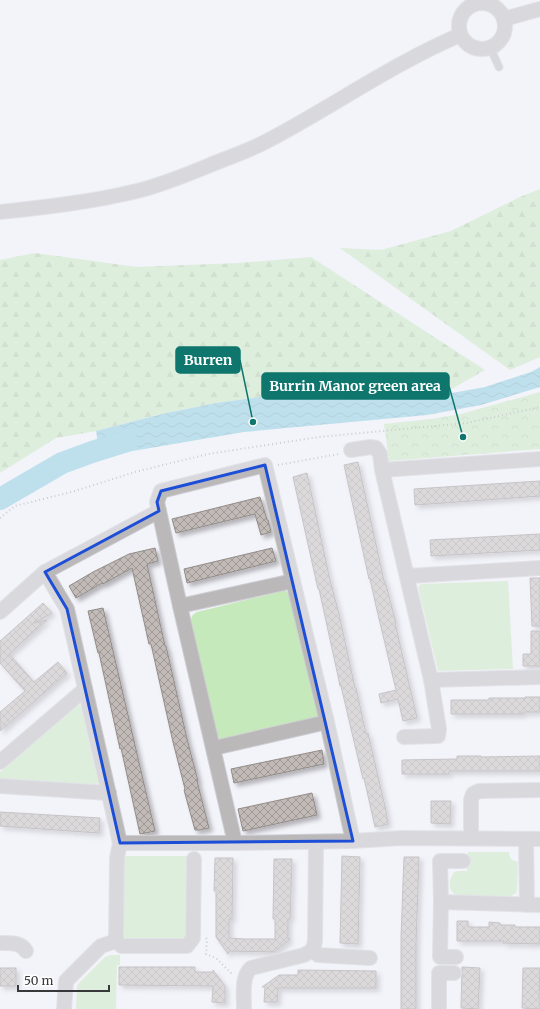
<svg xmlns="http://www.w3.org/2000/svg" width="540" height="1009" font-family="Merriweather,serif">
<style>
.green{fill:#c5e9bb}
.forest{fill:url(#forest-firs)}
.park{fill:url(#park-crowns)}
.water{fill:url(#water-waves)}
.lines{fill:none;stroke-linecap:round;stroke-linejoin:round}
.river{stroke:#7fcadc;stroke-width:22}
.building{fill:url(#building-cross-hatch);stroke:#928c88;filter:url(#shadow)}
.lane-casing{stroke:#ceced4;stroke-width:9}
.street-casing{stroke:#ceced4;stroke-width:16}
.path{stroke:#9d9da2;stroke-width:2;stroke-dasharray:1 3;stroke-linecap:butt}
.lane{stroke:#bbb8b9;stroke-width:7}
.street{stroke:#bbb8b9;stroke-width:14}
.marked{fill:none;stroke:#1d4ed8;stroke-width:3;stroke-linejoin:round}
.leader{fill:none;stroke:#0f766e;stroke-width:1.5}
.callout-dot{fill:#0f766e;stroke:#fff;stroke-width:1.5}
.callout{fill:#0f766e;stroke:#0f766e;stroke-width:1.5}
.callout-label{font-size:14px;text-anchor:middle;font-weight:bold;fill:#fff}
</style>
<defs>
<pattern id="forest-firs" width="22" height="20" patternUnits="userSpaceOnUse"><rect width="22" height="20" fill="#c5e9bb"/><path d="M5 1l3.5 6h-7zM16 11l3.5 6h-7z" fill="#aac9a2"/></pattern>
<pattern id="park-crowns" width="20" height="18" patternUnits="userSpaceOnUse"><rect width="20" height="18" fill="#c5e9bb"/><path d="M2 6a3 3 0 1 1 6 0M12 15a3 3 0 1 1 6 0" fill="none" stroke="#aac9a2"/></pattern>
<pattern id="water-waves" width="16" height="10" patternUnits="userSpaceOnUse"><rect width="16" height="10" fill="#7fcadc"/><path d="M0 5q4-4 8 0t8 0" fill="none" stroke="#69a5b4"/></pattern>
<pattern id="building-cross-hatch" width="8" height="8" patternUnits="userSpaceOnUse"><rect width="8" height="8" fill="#c1bab7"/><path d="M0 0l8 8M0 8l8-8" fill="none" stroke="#9e9896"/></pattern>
<filter id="shadow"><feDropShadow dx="3.5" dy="3.5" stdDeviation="2" flood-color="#0004"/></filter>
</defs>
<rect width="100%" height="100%" fill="#f3f3fa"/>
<g class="green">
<polygon points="508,581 513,669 438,671 418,587 421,584"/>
<path d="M283,591H286L289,594L318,716L316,718L227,739H220L217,736L191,621C191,616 193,614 197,612Z"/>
<polygon points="75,704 79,704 81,707 98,781 97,786 0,780 0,772"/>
<path d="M468,852H509C509,858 512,861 518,862L517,890L516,893L511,896H458C447,891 448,881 454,872L459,871H467Z"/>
<polygon points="122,856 188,856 186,937 184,940 125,940 122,936"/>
<polygon points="111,955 120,955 120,965 117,965 116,1009 76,1009 77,987 79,983 105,957"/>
</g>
<g class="forest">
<polygon points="540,189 540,357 510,370 340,248 381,250 451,231 520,197"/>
<polygon points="35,253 137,267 238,263 311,257 485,370 441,395 334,400 259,397 216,403 162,414 96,431 56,438 0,473 0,260"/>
</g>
<polygon class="park" points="540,392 540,449 389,461 384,424 431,419 461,414"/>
<polygon class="water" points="540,367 540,387 481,405 427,415 244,432 121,453 100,455 96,431 162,414 216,403 259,397 334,400 441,395 485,387 531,372"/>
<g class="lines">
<polyline class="river" points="0,499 62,463 92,452 127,441"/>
</g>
<g class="building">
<polygon points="358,462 384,581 385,581 396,623 395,623 417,718 403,721 398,699 381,703 379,694 396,690 376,606 370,579 369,579 344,465"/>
<polygon points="307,473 329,576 339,614 355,688 356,688 366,734 368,733 386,811 388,824 375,827 364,778 363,779 352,733 341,686 340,686 338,676 319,589 318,589 293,477"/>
<polygon points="540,481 540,496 415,505 414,489"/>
<polygon points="260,497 267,520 268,520 271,532 261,535 255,514 176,533 172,519"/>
<polygon points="540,534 540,550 431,556 430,540"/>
<polygon points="155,548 158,561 147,564 165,646 166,646 187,739 198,781 197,781 209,828 199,830 195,830 184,790 185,789 173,742 151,644 149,644 132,568 103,584 102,583 76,598 69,586 93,572 129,554"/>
<polygon points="272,548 276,561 187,583 184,569"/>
<polygon points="530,578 540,578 540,626 532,626"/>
<polygon points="43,603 52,613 34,623 47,620 9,654 34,682 58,662 67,673 0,731 0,712 25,691 0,663 0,641"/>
<polygon points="103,608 155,831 140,834 121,748 120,749 99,653 98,653 88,611"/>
<polygon points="531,631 540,631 540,666 523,666 523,654 531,654"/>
<polygon points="525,697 540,697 540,712 523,712 523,714 451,714 451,700 489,700 489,698 525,698"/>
<polygon points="322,750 324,764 277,774 234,783 231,769"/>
<polygon points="457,756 481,756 481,757 540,756 540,771 449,771 449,774 402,774 402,760 457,759"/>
<polygon points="312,793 317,815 243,831 238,809"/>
<polygon points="431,801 451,801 450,824 431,823"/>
<polygon points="0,812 100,818 99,833 0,826"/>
<polygon points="342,856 360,857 358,944 340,943"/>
<polygon points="404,857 419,857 416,942 416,1009 401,1009 401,937"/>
<polygon points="215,858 233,858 232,919 229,919 229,938 244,939 275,939 275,919 273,919 274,859 292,859 290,919 288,919 288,939 290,939 274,952 229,951 228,954 216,937 216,891 214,891"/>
<polygon points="457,921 468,921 468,927 489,927 489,922 500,923 500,925 515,925 515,927 540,927 540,944 503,943 504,941 457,941"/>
<polygon points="119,967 195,967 195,972 213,972 213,970 225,986 225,1003 212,1002 213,986 119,985"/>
<polygon points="462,967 480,968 478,1009 461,1008"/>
<rect x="0" y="968" width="16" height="18"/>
<polygon points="523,968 540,968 539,998 540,998 540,1009 522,1008"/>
<polygon points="298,970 376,971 376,988 278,988 277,1002 264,1002 265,987 262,987 279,975 298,975"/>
</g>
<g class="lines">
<defs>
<g id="lane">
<polyline points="472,0 473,4"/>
<polyline points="490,47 499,67"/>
</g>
<g id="street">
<circle cx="482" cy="26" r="23"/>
<polyline points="504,19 540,9"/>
<path d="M0,212C46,207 92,202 137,191C166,184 193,172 220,161C236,155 252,149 267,141C332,107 392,64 460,35"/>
<polyline points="351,450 370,447 376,448 380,454 382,470 431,680 439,729 438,736 404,737"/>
<polyline points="382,470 540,459"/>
<polyline points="159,511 45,572 67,609 120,843 117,858 116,941 122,946 187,946 193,938 194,859"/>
<polyline points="408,576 540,568"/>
<polyline points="180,606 293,581"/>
<polyline points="0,612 45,572"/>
<polyline points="431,680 540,677"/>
<polyline points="214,748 327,722"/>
<polyline points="0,762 85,689"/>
<polyline points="0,786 109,793"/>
<polyline points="471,838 471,800 473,794 479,791 540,790"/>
<polyline points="526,840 527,905"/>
<polyline points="120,843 235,843 353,841 401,838 540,839"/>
<polyline points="235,843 180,606 157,502 161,491 265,465 327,722 353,841"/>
<polyline points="463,861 440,861 441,902 540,905"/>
<polyline points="441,902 440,957 456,957"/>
<path d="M0,943C10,943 21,942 26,951"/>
<polyline points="313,950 318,955 370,958"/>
<polyline points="64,1009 66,981 101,946 116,941"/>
<path d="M244,1009C244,997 241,976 251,968L304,955L313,950L315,941L316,842"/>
<polyline points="439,1009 439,973 454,973"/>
</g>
</defs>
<use href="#lane" class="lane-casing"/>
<use href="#street" class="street-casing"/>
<g class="path">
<polyline points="278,465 339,454"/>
<polyline points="0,518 15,506 75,491 135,472 208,454 319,437 467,423 540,407"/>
<polyline points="206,938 207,939 206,954 216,958 233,975"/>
</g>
<use href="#lane" class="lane"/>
<use href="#street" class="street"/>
</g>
<path d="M0 0H540V1009H0ZM265,465L353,841L120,843L67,609L45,572L159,511L157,502L161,491Z" fill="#f3f3fa" fill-opacity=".55" fill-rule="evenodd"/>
<path class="marked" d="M265,465L353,841L120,843L67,609L45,572L159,511L157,502L161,491Z"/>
<path class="leader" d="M253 422L240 360M463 437L449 386"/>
<g class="callout-dot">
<circle cx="253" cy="422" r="4"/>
<circle cx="463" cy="437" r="4"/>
</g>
<g class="callout">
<rect x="176" y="347" width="64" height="26" rx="4"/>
<rect x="262" y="373" width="187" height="26" rx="4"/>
</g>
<g class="callout-label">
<text x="208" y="365">Burren</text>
<text x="355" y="391">Burrin Manor green area</text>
</g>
<path d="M18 985v6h91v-6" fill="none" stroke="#38383b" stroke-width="2"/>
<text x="24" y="985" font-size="12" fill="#38383b" stroke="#ffffff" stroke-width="3" paint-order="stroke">50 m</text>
</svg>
